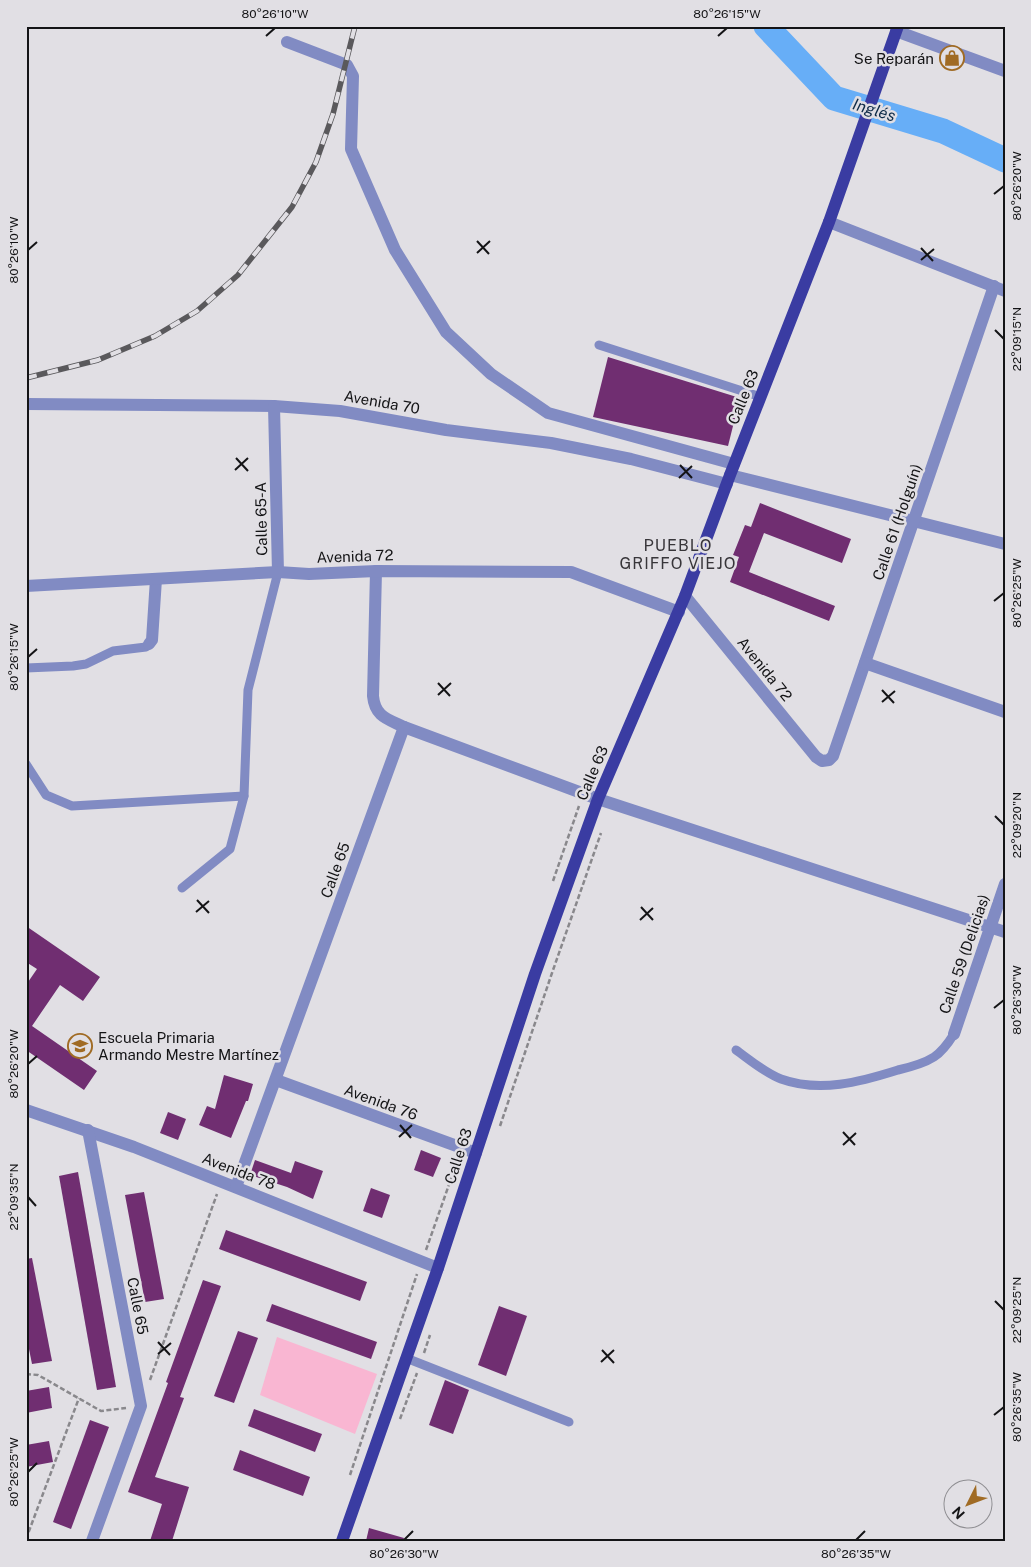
<svg xmlns="http://www.w3.org/2000/svg" width="1031" height="1567" font-family="'Public Sans',sans-serif">
<style>
.green{fill:#f9b6d2}
.lines{fill:none;stroke-linecap:round;stroke-linejoin:round}
.river{stroke:#67aef7;stroke-width:25}
.building{fill:#702e71}
.path{stroke:#89888c;stroke-width:2.5;stroke-dasharray:5 2.5;stroke-linecap:butt}
.service{stroke:#818bc3;stroke-width:9}
.minor{stroke:#818bc3;stroke-width:12}
.tertiary{stroke:#818bc3;stroke-width:12}
.primary{stroke:#3a3ca2;stroke-width:12}
.rail-casing{stroke:#5a595c;stroke-width:5.5}
.rail{stroke:#e1dfe4;stroke-width:4;stroke-dasharray:11;stroke-linecap:butt}
.ticks{fill:none;stroke:#141416;stroke-width:2}
.labels{text-anchor:middle;dominant-baseline:central;stroke-width:5;stroke-linejoin:round;paint-order:stroke}
.poi-label{font-size:15px;fill:#141416;stroke:#e1dfe4;text-anchor:end}
.street-label{font-size:15px;fill:#141416;stroke:#e1dfe4}
.water-label{font-size:16px;font-style:italic;fill:#0e2b48;stroke:#e1dfe4}
.neighbourhood-label{font-size:16px;letter-spacing:1px;fill:#38363a;stroke:#e1dfe4}
.neatline{fill:none;stroke:#141416;stroke-width:2}
.ticks-label{font-size:12px;text-anchor:middle;fill:#141416}
</style>
<rect width="100%" height="100%" fill="#e1dfe4"/>
<polygon class="green" points="277,1337 377,1374 355,1434 260,1395"/>
<g class="lines">
<polyline class="river" points="766,26 834,98 943,131 1005,160"/>
</g>
<g class="building">
<polygon points="608,357 740,398 728,446 593,417"/>
<polygon points="760,503 851,539 842,563 764,533 749,572 835,606 829,621 730,582 739,557 733,555 745,525 751,527"/>
<polygon points="26,926 100,977 83,1001 60,985 32,1026 97,1071 84,1090 26,1050 26,985 37,969 26,962"/>
<polygon points="224,1075 253,1084 248,1101 246,1101 231,1138 199,1125 207,1106 215,1109"/>
<polygon points="168,1112 186,1119 178,1140 160,1133"/>
<polygon points="421,1150 441,1158 433,1177 414,1170"/>
<polygon points="255,1160 291,1173 295,1161 323,1171 313,1199 287,1187 250,1175"/>
<polygon points="78,1172 116,1387 97,1390 59,1176"/>
<polygon points="371,1188 390,1195 382,1218 363,1211"/>
<polygon points="144,1192 164,1299 145,1302 125,1195"/>
<polygon points="226,1230 367,1282 360,1301 219,1249"/>
<polygon points="32,1258 52,1361 32,1364 26,1334 26,1259"/>
<polygon points="203,1280 221,1286 180,1397 184,1398 155,1477 189,1487 172,1541 150,1541 162,1504 128,1492 168,1383 166,1382"/>
<polygon points="272,1304 377,1342 371,1359 266,1321"/>
<polygon points="499,1306 527,1316 506,1376 478,1365"/>
<polygon points="238,1331 258,1338 234,1403 214,1396"/>
<polygon points="445,1380 469,1390 453,1434 429,1425"/>
<polygon points="49,1387 52,1408 26,1413 26,1391"/>
<polygon points="254,1409 322,1434 315,1452 248,1426"/>
<polygon points="90,1420 109,1427 71,1529 53,1522"/>
<polygon points="49,1441 53,1462 26,1467 26,1445"/>
<polygon points="240,1450 310,1477 303,1496 233,1470"/>
<polygon points="369,1528 404,1538 403,1541 366,1541"/>
</g>
<g class="lines">
<g class="path">
<polyline points="553,881 579,806"/>
<polyline points="500,1126 552,973 601,833"/>
<polyline points="426,1250 458,1159"/>
<polyline points="424,1353 430,1335"/>
<polyline points="26,1374 38,1375 101,1411 126,1408"/>
<polyline points="150,1380 217,1194"/>
<polyline points="400,1419 417,1373"/>
<polyline points="350,1475 417,1274"/>
<polyline points="26,1539 79,1398"/>
</g>
<g class="service">
<polyline points="599,345 761,397"/>
<polyline points="26,668 73,666 86,664 113,651 146,647 149,644"/>
<polyline points="26,764 46,795 72,806 244,796"/>
<polyline points="182,888 230,849 244,796 248,690 278,572"/>
<path d="M736,1050C750,1060 765,1073 781,1079C820,1093 860,1082 898,1070C911,1067 923,1064 934,1057C943,1051 949,1042 954,1034"/>
<polyline points="406,1358 569,1422"/>
</g>
<g class="minor">
<polyline points="896,31 1005,71"/>
<polyline points="287,42 347,65 353,76 351,149 395,250 446,332 491,374 548,413 734,464"/>
<polyline points="829,222 1005,291"/>
<polyline points="26,404 274,406 340,411 446,430 551,443 631,459 727,484"/>
<polyline points="274,406 278,572"/>
<polyline points="730,475 1005,544"/>
<path d="M376,571L373,696C375,717 388,719 404,727L598,799L1005,932"/>
<polyline points="685,596 816,757 822,761 829,760 833,756 994,286"/>
<polyline points="149,644 152,640 156,579"/>
<polyline points="865,663 1005,712"/>
<polyline points="954,1034 1005,884"/>
<polyline points="276,1080 476,1153"/>
<polyline points="26,1110 134,1147 438,1268"/>
<polyline points="88,1130 141,1406 92,1541"/>
<polyline points="236,1187 404,727"/>
</g>
<polyline class="tertiary" points="26,586 278,572 309,574 376,571 571,572 679,612"/>
<polyline class="primary" points="342,1541 438,1268 535,974 598,799 685,596 730,475 829,222 898,26"/>
<defs>
<polyline id="rail" points="26,378 98,360 155,336 197,311 238,275 292,207 316,162 333,114 355,26"/>
</defs>
<use href="#rail" class="rail-casing"/>
<use href="#rail" class="rail"/>
</g>
<path class="ticks" d="M266,36L275,28M718,36L727,28M994,194L1004,186M477,241L489,254M921,248L933,261M28,250L37,242M477,253L490,241M921,260L934,249M995,330L1004,339M236,458L248,471M680,465L692,478M235,470L248,458M679,478L692,466M994,601L1004,593M28,657L37,649M438,683L450,696M882,690L894,703M438,695L451,683M882,702L895,691M995,816L1004,825M197,900L209,913M641,907L653,920M196,912L209,901M640,920L653,908M994,1008L1004,1000M28,1064L37,1056M400,1125L411,1138M843,1132L855,1145M399,1137L412,1125M843,1145L856,1133M28,1197L36,1206M995,1301L1004,1310M158,1342L170,1355M602,1350L614,1363M158,1354L171,1343M601,1362L614,1350M994,1415L1004,1407M28,1472L37,1463M404,1540L413,1531M856,1540L865,1531"/>
<defs>
<symbol id="shop-ring" viewBox="-11 -11 22 22"><circle r="9.5" fill="#e1dfe4" stroke="#a06b24" stroke-width="1.5"/><path d="M-5-2.5h2.3a2.7 3.5 0 0 1 5.4 0H5L5.5 6h-11ZM-1.5-2.5h3a1.5 2.3 0 0 0-3 0Z" fill="#a06b24"/></symbol>
<symbol id="school-ring" viewBox="-11 -11 22 22"><circle r="9.5" fill="#e1dfe4" stroke="#a06b24" stroke-width="1.5"/><path d="M0-5L7-2L0 1L-7-2ZM-4 1L0 2.5L4 1V4Q0 6-4 4Z" fill="#a06b24"/></symbol>
</defs>
<g fill-rule="evenodd">
<use href="#shop-ring" x="938" y="44" width="28" height="28"/>
<use href="#school-ring" x="66" y="1032" width="28" height="28"/>
</g>
<g class="labels">
<g class="poi-label">
<text x="934" y="58">Se Reparán</text>
<text x="98" y="1037" text-anchor="start">Escuela Primaria<tspan x="98" dy="17">Armando Mestre Martínez</tspan></text>
</g>
<g class="street-label">
<text transform="translate(743 397) rotate(-68)">Calle 63</text>
<text transform="translate(382 402) rotate(10)">Avenida 70</text>
<text transform="translate(261 519) rotate(-91)">Calle 65-A</text>
<text transform="translate(897 522) rotate(-71)">Calle 61 (Holguín)</text>
<text transform="translate(355 556) rotate(-2)">Avenida 72</text>
<text transform="translate(765 669) rotate(51)">Avenida 72</text>
<text transform="translate(592 773) rotate(-67)">Calle 63</text>
<text transform="translate(335 870) rotate(-70)">Calle 65</text>
<text transform="translate(964 954) rotate(-71)">Calle 59 (Delicias)</text>
<text transform="translate(381 1102) rotate(20)">Avenida 76</text>
<text transform="translate(458 1156) rotate(-72)">Calle 63</text>
<text transform="translate(239 1171) rotate(21)">Avenida 78</text>
<text transform="translate(138 1306) rotate(79)">Calle 65</text>
</g>
<g class="water-label">
<text transform="translate(874 110) rotate(17)">Inglés</text>
</g>
<g class="neighbourhood-label">
<text x="678" y="545">PUEBLO<tspan x="678" dy="18">GRIFFO VIEJO</tspan></text>
</g>
</g>
<rect width="1031" height="1567" fill="none" stroke="#e1dfe4" stroke-width="55"/>
<g transform="translate(968 1504) rotate(228)"><circle r="24" fill="#e1dfe4" stroke="#8f8e92"/>
<path d="M0-4L9 19L0 12L-9 19Z" fill="#a06b24"/>
<text y="-8" font-size="14" font-weight="bold" text-anchor="middle" fill="#141416">N</text>
</g>
<rect x="28" y="28" width="976" height="1512" class="neatline"/>
<g class="ticks-label">
<text x="275" y="18">80°26'10"W</text>
<text x="727" y="18">80°26'15"W</text>
<text transform="translate(1017 186) rotate(-90)" y="4">80°26'20"W</text>
<text transform="translate(14 250) rotate(-90)" y="4">80°26'10"W</text>
<text transform="translate(1017 339) rotate(-90)" y="4">22°09'15"N</text>
<text transform="translate(1017 593) rotate(-90)" y="4">80°26'25"W</text>
<text transform="translate(14 657) rotate(-90)" y="4">80°26'15"W</text>
<text transform="translate(1017 825) rotate(-90)" y="4">22°09'20"N</text>
<text transform="translate(1017 1000) rotate(-90)" y="4">80°26'30"W</text>
<text transform="translate(14 1064) rotate(-90)" y="4">80°26'20"W</text>
<text transform="translate(14 1197) rotate(-90)" y="4">22°09'35"N</text>
<text transform="translate(1017 1310) rotate(-90)" y="4">22°09'25"N</text>
<text transform="translate(1017 1407) rotate(-90)" y="4">80°26'35"W</text>
<text transform="translate(14 1472) rotate(-90)" y="4">80°26'25"W</text>
<text x="404" y="1558">80°26'30"W</text>
<text x="856" y="1558">80°26'35"W</text>
</g>
</svg>
